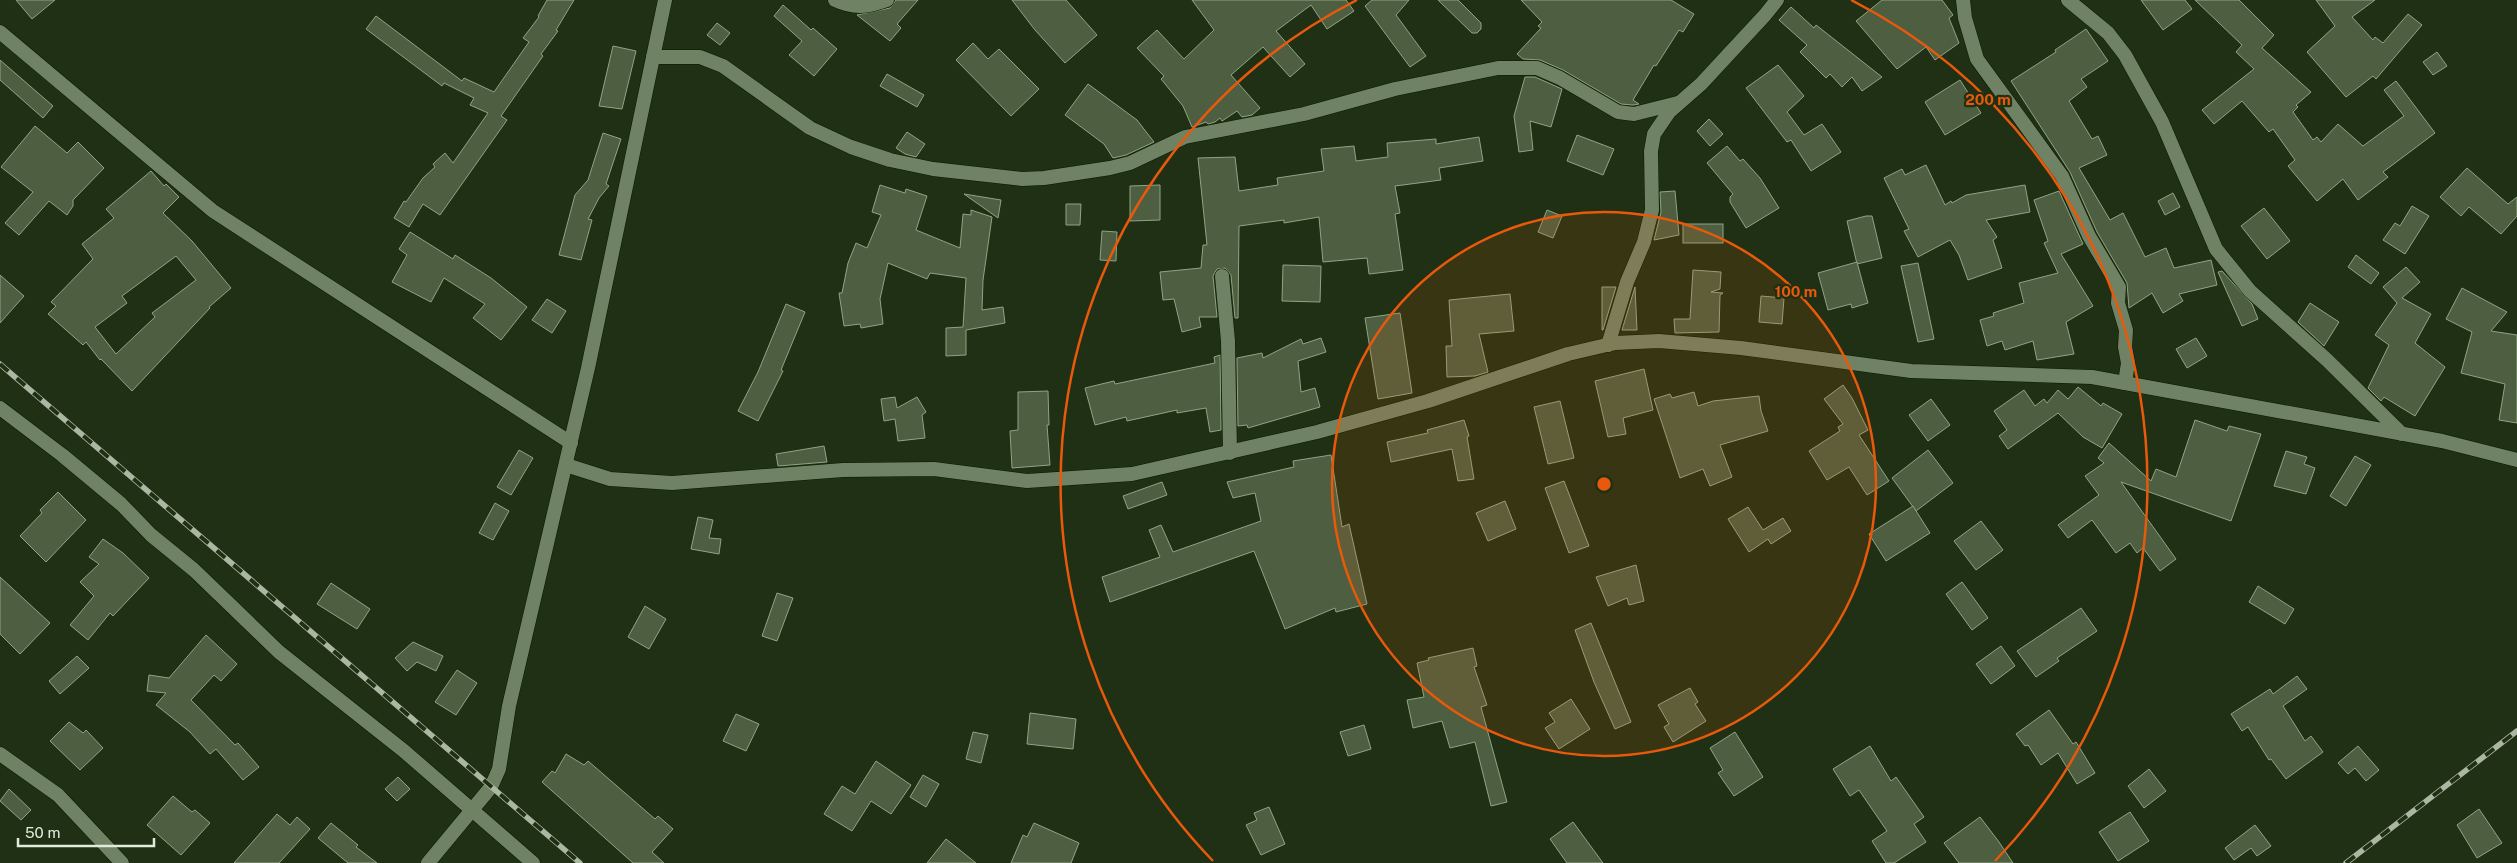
<svg xmlns="http://www.w3.org/2000/svg" width="2517" height="863" font-family="'Public Sans',sans-serif">
<style>
.building{fill:#4d5f40;stroke:#90a483;fill-rule:evenodd}
.lines{fill:none;stroke-linecap:round;stroke-linejoin:round}
.minor-casing{stroke:#091700;stroke-width:15}
.tertiary-casing{stroke:#091700;stroke-width:15}
.minor{stroke:#6f8263;stroke-width:14}
.tertiary{stroke:#6f8263;stroke-width:14}
.rail-casing{stroke:#abb7a3;stroke-width:5.5}
.rail{stroke:#203014;stroke-width:4;stroke-dasharray:11;stroke-linecap:butt}
.ring{fill:none;stroke:#e8590c;stroke-width:2.5}
.centre{fill:#e8590c;stroke:#203014;stroke-width:2.5}
.ring-label{font-size:15px;text-anchor:middle;font-weight:bold;fill:#e8590c;stroke:#203014;stroke-width:4.5;stroke-linejoin:round;paint-order:stroke}
</style>
<rect width="100%" height="100%" fill="#203014"/>
<g class="building">
<polygon points="16,0 55,0 32,19"/>
<polygon points="547,0 574,0 556,30 558,31 541,54 543,56 501,116 507,120 440,215 423,204 409,227 394,218 404,201 406,202 423,178 435,167 433,164 445,153 453,163 488,113 470,105 474,98 444,83 442,86 366,29 376,16 462,81 464,78 494,92 529,42 523,38 539,17 538,16"/>
<polygon points="896,0 918,0 897,24 901,28 890,41 857,15 890,8"/>
<polygon points="1012,0 1066,0 1097,35 1065,63 1035,30"/>
<polygon points="1192,0 1346,0 1354,11 1327,29 1311,5 1276,31 1305,64 1290,77 1263,47 1231,75 1260,108 1252,115 1242,117 1237,111 1222,121 1220,118 1215,122 1208,124 1206,122 1192,127 1183,106 1161,79 1164,76 1137,48 1157,30 1184,59 1214,30"/>
<polygon points="1372,0 1409,0 1396,15 1426,56 1410,67 1365,6"/>
<polygon points="1438,0 1458,0 1481,23 1481,29 1477,33 1472,33"/>
<polygon points="1521,0 1671,0 1694,14 1683,32 1679,30 1656,66 1654,65 1633,100 1639,104 1633,105 1621,104 1563,70 1540,60 1523,59 1517,54 1541,28 1538,26 1542,22"/>
<polygon points="1882,0 1942,0 1953,15 1949,18 1959,43 1935,60 1926,47 1897,69 1856,21"/>
<polygon points="2141,0 2185,0 2192,9 2163,30"/>
<polygon points="2195,0 2239,0 2274,35 2262,48 2311,92 2296,105 2298,107 2293,112 2313,140 2317,137 2321,142 2338,124 2363,146 2404,116 2384,90 2396,81 2435,133 2383,172 2388,177 2358,200 2343,179 2317,201 2288,166 2295,160 2273,129 2269,132 2242,101 2214,124 2202,110 2254,69 2236,52 2242,45"/>
<polygon points="2316,0 2375,0 2352,17 2373,40 2375,37 2383,43 2408,14 2422,25 2376,79 2373,76 2346,97 2307,52 2335,26"/>
<polygon points="783,5 811,30 813,28 837,49 814,76 789,55 802,41 774,16"/>
<polygon points="1791,7 1814,28 1816,25 1882,77 1862,91 1852,77 1842,87 1830,74 1826,78 1800,52 1807,45 1779,20"/>
<polygon points="717,23 730,33 720,45 707,35"/>
<polygon points="2086,29 2108,61 2081,79 2087,87 2069,101 2092,139 2098,136 2107,155 2079,168 2110,220 2123,213 2145,257 2166,248 2174,268 2211,260 2217,285 2179,294 2183,301 2163,313 2152,293 2129,308 2127,283 2097,232 2070,172 2011,81 2056,52 2055,50"/>
<polygon points="973,43 988,59 999,49 1039,89 1011,116 956,60"/>
<polygon points="613,46 636,51 622,109 599,106"/>
<polygon points="2437,52 2447,66 2433,75 2423,62"/>
<polygon points="0,60 53,106 43,118 0,80"/>
<polygon points="1778,65 1804,96 1787,112 1804,135 1822,124 1841,152 1811,171 1791,140 1787,142 1746,88"/>
<polygon points="887,74 924,95 917,107 880,86"/>
<polygon points="1525,77 1535,77 1562,89 1551,127 1530,121 1533,150 1519,152 1514,116"/>
<polygon points="1960,80 1981,113 1945,135 1925,102"/>
<polygon points="1088,84 1137,120 1154,142 1126,155 1113,158 1104,144 1065,115"/>
<polygon points="1709,119 1723,134 1710,146 1697,131"/>
<polygon points="35,126 67,153 78,142 104,168 73,200 73,206 67,215 49,201 19,235 5,223 33,192 1,167"/>
<polygon points="907,132 925,144 916,157 905,154 896,148"/>
<polygon points="603,133 621,139 606,184 609,186 599,198 588,219 592,220 581,260 559,255 575,195 588,180"/>
<polygon points="1577,135 1614,149 1603,175 1567,161"/>
<polygon points="1479,137 1483,161 1439,168 1441,180 1395,186 1400,213 1395,214 1403,270 1369,274 1367,258 1323,262 1319,217 1284,223 1284,220 1239,226 1238,318 1235,318 1231,275 1225,268 1217,269 1213,276 1217,317 1199,317 1201,327 1182,332 1174,299 1163,300 1160,272 1201,268 1203,245 1207,245 1198,158 1235,157 1239,191 1278,185 1277,178 1324,171 1321,149 1354,146 1356,161 1388,157 1387,143 1436,139 1436,144"/>
<polygon points="1727,146 1740,161 1743,159 1760,178 1779,208 1746,228 1730,202 1730,197 1733,194 1707,163"/>
<polygon points="1926,165 1945,205 1951,201 1952,203 1966,195 2025,185 2030,212 1986,220 1997,237 1993,240 2002,268 1968,280 1959,255 1950,240 1918,257 1904,231 1909,229 1884,178 1902,169 1905,175"/>
<polygon points="2467,168 2508,204 2517,197 2517,216 2501,234 2469,207 2461,216 2440,197"/>
<path d="M151,171L164,186L166,184L179,197L163,213L192,241L231,288L209,307L210,308L132,391L101,359L100,360L86,342L83,345L48,314L56,306L51,302L93,259L82,244L114,218L106,209ZM176,256L196,280L152,313L155,317L116,354L95,327L127,303L122,296Z"/>
<polygon points="880,185 905,193 906,189 927,196 916,230 960,248 963,214 971,215 971,210 992,217 983,280 982,310 1003,307 1005,323 966,330 966,355 946,356 946,328 963,327 966,278 930,273 927,279 888,263 880,299 883,324 861,328 860,324 844,326 839,293 842,293 848,263 856,243 867,248 881,215 872,212"/>
<polygon points="1160,185 1160,220 1130,221 1130,186"/>
<polygon points="1675,191 1679,235 1654,240 1661,212 1660,192"/>
<polygon points="2059,191 2083,244 2061,254 2093,306 2066,322 2074,354 2037,360 2033,341 2005,350 2002,341 1987,346 1980,320 1994,316 1993,313 2024,303 2019,283 2058,273 2044,243 2048,241 2034,200"/>
<polygon points="2173,193 2180,207 2165,215 2158,201"/>
<polygon points="964,194 1001,200 998,218"/>
<polygon points="1066,204 1081,204 1080,225 1066,225"/>
<polygon points="2412,206 2429,216 2405,254 2383,240 2395,223 2400,226"/>
<polygon points="2264,208 2290,241 2267,259 2241,226"/>
<polygon points="1547,210 1562,216 1553,238 1538,232"/>
<polygon points="1866,216 1872,216 1882,258 1857,264 1847,221"/>
<rect x="1683" y="224" width="40" height="19"/>
<polygon points="1102,231 1117,232 1116,261 1100,260"/>
<polygon points="410,232 453,259 455,255 491,278 527,307 501,340 473,318 485,304 444,278 431,302 392,282 407,255 399,249"/>
<polygon points="2356,255 2379,273 2371,284 2348,267"/>
<polygon points="1857,262 1868,303 1852,308 1851,304 1828,310 1818,273"/>
<polygon points="1918,263 1934,339 1918,342 1901,266"/>
<polygon points="1283,265 1321,266 1320,302 1282,301"/>
<polygon points="2406,267 2420,282 2402,298 2431,314 2415,343 2445,367 2415,416 2384,397 2381,401 2368,388 2389,345 2375,335 2397,303 2383,287"/>
<polygon points="1693,270 1721,272 1720,289 1711,292 1723,293 1720,295 1719,332 1675,333 1674,319 1690,319"/>
<polygon points="2222,271 2252,304 2258,319 2242,326 2218,272"/>
<polygon points="0,275 24,296 0,323"/>
<polygon points="1602,287 1616,287 1603,330 1602,330"/>
<polygon points="1635,287 1637,330 1622,330"/>
<polygon points="2462,288 2507,312 2491,331 2517,335 2517,423 2499,420 2505,384 2461,373 2472,332 2446,319"/>
<polygon points="1510,294 1514,331 1479,334 1488,372 1475,376 1447,377 1446,346 1452,346 1449,300"/>
<polygon points="1761,296 1784,298 1782,324 1759,322"/>
<polygon points="547,299 566,311 552,333 532,320"/>
<polygon points="2310,303 2339,322 2324,346 2298,322"/>
<polygon points="786,304 805,312 781,370 783,371 758,421 738,411 758,372"/>
<polygon points="1400,313 1412,393 1378,399 1365,318"/>
<polygon points="1321,338 1326,352 1298,361 1301,392 1315,388 1320,407 1248,428 1247,425 1238,426 1237,358 1262,353 1263,358 1301,339 1303,344"/>
<polygon points="2196,338 2207,356 2187,368 2176,349"/>
<polygon points="1220,355 1221,430 1210,432 1206,408 1177,413 1177,410 1127,421 1126,417 1095,425 1085,388 1114,381 1115,384 1215,363 1214,357"/>
<polygon points="1644,369 1653,410 1623,418 1626,434 1608,437 1595,381"/>
<polygon points="1843,385 1852,398 1868,430 1859,435 1889,481 1867,495 1849,467 1827,480 1809,451 1840,431 1838,427 1843,424 1824,399"/>
<polygon points="2078,387 2101,406 2103,403 2122,414 2102,448 2083,437 2058,413 2008,449 1999,436 2007,430 1994,411 2024,390 2035,406 2044,399 2047,403 2058,390 2068,399"/>
<polygon points="1048,391 1049,425 1047,425 1050,465 1012,468 1010,431 1018,430 1018,392"/>
<polygon points="1694,392 1698,406 1713,401 1759,396 1761,411 1768,431 1720,445 1732,477 1710,486 1703,469 1680,478 1654,399 1670,394 1672,398"/>
<polygon points="895,397 897,408 917,397 926,412 922,415 925,438 898,441 895,419 884,421 881,399"/>
<polygon points="1931,399 1950,425 1928,441 1909,415"/>
<polygon points="1560,401 1574,458 1548,464 1534,407"/>
<polygon points="1464,420 1469,436 1467,437 1474,479 1458,481 1452,449 1391,462 1387,442 1428,433 1427,430"/>
<polygon points="2195,420 2227,431 2229,426 2261,434 2231,521 2121,482 2176,559 2160,571 2143,548 2137,553 2130,543 2116,553 2092,520 2068,538 2058,525 2099,495 2085,476 2104,463 2098,458 2109,443 2151,481 2156,469 2176,477"/>
<polygon points="824,446 827,462 778,466 776,454"/>
<polygon points="519,450 533,458 511,495 497,487"/>
<polygon points="1928,450 1953,483 1916,511 1892,478"/>
<polygon points="2286,451 2307,457 2304,464 2315,468 2306,494 2274,486"/>
<polygon points="1331,455 1342,527 1349,524 1367,604 1336,612 1335,608 1285,629 1254,551 1110,602 1102,577 1160,557 1149,530 1161,525 1173,552 1261,521 1255,493 1233,498 1227,482 1294,467 1293,461"/>
<polygon points="2355,456 2371,465 2346,506 2330,496"/>
<polygon points="1564,481 1589,546 1569,553 1545,488"/>
<polygon points="1162,482 1167,495 1128,509 1123,496"/>
<polygon points="58,492 86,520 46,562 20,536 42,513 40,510"/>
<polygon points="1505,501 1516,529 1488,541 1476,513"/>
<polygon points="495,503 509,511 493,540 479,533"/>
<polygon points="1913,506 1930,533 1886,561 1869,534"/>
<polygon points="1748,507 1763,530 1783,518 1791,531 1771,544 1768,539 1749,552 1728,519"/>
<polygon points="698,517 713,520 709,538 721,539 719,554 691,549"/>
<polygon points="1981,521 2003,550 1976,570 1954,541"/>
<polygon points="103,539 123,553 149,578 113,616 110,613 88,640 70,625 94,596 80,582 99,564 89,557"/>
<polygon points="1636,565 1644,601 1629,605 1627,598 1608,606 1596,577"/>
<polygon points="0,577 50,623 20,654 0,634"/>
<polygon points="1962,582 1988,618 1972,630 1946,594"/>
<polygon points="331,583 370,609 357,629 317,604"/>
<polygon points="2258,586 2294,609 2285,624 2249,602"/>
<polygon points="777,593 793,598 777,641 762,636"/>
<polygon points="645,606 666,619 649,649 628,637"/>
<polygon points="2081,608 2097,631 2057,658 2059,661 2036,677 2017,651"/>
<polygon points="1591,623 1631,722 1615,729 1594,682 1575,630"/>
<polygon points="206,635 237,664 221,681 214,675 191,700 235,745 238,743 259,767 243,780 216,749 210,754 190,732 156,705 166,693 147,691 149,675 169,678"/>
<polygon points="413,642 443,656 436,671 417,662 407,671 395,658"/>
<polygon points="2001,646 2015,666 1991,684 1976,664"/>
<polygon points="1473,648 1477,666 1474,667 1487,705 1481,707 1507,802 1491,806 1475,742 1450,748 1442,721 1413,728 1407,700 1424,697 1417,663 1429,660 1428,658"/>
<polygon points="77,656 89,668 60,694 49,681"/>
<polygon points="457,670 477,683 456,715 435,702"/>
<polygon points="2297,676 2307,689 2283,706 2305,741 2311,736 2323,752 2286,779 2271,759 2269,760 2248,727 2242,731 2231,714 2270,689 2273,694"/>
<polygon points="1690,688 1698,702 1695,704 1706,721 1673,742 1664,727 1669,724 1658,705"/>
<polygon points="1571,699 1590,729 1559,749 1545,728 1555,722 1549,713"/>
<polygon points="2049,710 2073,744 2076,742 2095,773 2077,784 2058,753 2041,765 2028,745 2025,746 2016,734"/>
<polygon points="1030,713 1076,719 1073,749 1027,744"/>
<polygon points="736,714 759,724 746,751 723,741"/>
<polygon points="69,722 83,733 86,730 103,748 80,770 50,741"/>
<polygon points="1364,725 1371,749 1348,756 1340,732"/>
<polygon points="973,732 988,735 981,763 966,759"/>
<polygon points="1735,732 1763,777 1734,796 1718,773 1723,770 1710,748"/>
<polygon points="1870,746 1891,781 1896,777 1924,817 1914,824 1926,842 1894,863 1886,863 1872,841 1887,831 1859,790 1850,796 1833,769"/>
<polygon points="2358,746 2379,770 2366,781 2355,768 2348,774 2338,763"/>
<polygon points="566,754 584,765 588,761 655,819 658,816 673,829 652,852 664,863 633,863 542,782 552,771 555,773"/>
<polygon points="876,761 911,785 891,814 871,801 852,831 824,814 842,786 855,794"/>
<polygon points="2149,769 2166,791 2144,808 2128,786"/>
<polygon points="923,775 939,784 926,807 910,797"/>
<polygon points="398,777 410,789 397,801 385,789"/>
<polygon points="9,789 31,810 21,820 0,801"/>
<polygon points="173,796 192,812 195,810 210,823 181,855 147,825"/>
<polygon points="1269,807 1285,844 1261,855 1246,825 1257,820 1254,813"/>
<polygon points="2479,809 2502,843 2477,858 2457,825"/>
<polygon points="2130,812 2149,841 2118,861 2099,832"/>
<polygon points="277,814 290,825 297,817 310,829 279,863 234,863"/>
<polygon points="1980,817 1999,842 2013,863 1959,863 1944,843"/>
<polygon points="1573,822 1603,863 1567,863 1550,839"/>
<polygon points="331,823 358,845 356,847 377,863 348,863 318,838"/>
<polygon points="1034,823 1079,843 1071,863 1011,863 1023,835 1027,837"/>
<polygon points="2255,825 2271,846 2257,856 2251,848 2234,860 2225,848"/>
<polygon points="946,839 976,863 927,863"/>
</g>
<g class="lines">
<defs>
<g id="minor">
<path d="M835,0C854,9 868,7 887,0"/>
<polyline points="1963,0 1965,18 1977,59 2062,176 2089,236 2119,287 2118,303 2126,330 2125,347 2128,363 2125,383"/>
<polyline points="2068,0 2108,33 2125,55 2162,122 2216,249 2250,291 2327,360 2402,434"/>
<polyline points="0,32 213,211 571,443"/>
<polyline points="653,57 700,57 723,66 810,128 851,147 890,160 933,169 1022,179 1044,178 1110,168 1130,163 1185,137 1304,114 1395,89 1498,68 1537,68 1560,78 1618,112 1634,114 1678,103"/>
<polyline points="1222,276 1228,341 1230,453"/>
<polyline points="1608,345 1627,282 1644,242 1652,210 1651,151 1654,134 1669,112 1701,84 1765,15 1777,0"/>
<polyline points="0,408 62,455 121,504 151,535 194,570 279,652 404,751 533,863"/>
<polyline points="566,465 610,479 672,483 843,470 934,469 1027,481 1132,474 1317,432 1428,401 1568,354 1615,343 1659,341 1741,348 1911,371 2092,377 2442,441 2517,460"/>
<polyline points="0,754 58,795 122,863"/>
</g>
<polyline id="tertiary" points="428,863 491,787 499,769 509,706 588,368 665,0"/>
</defs>
<use href="#minor" class="minor-casing"/>
<use href="#tertiary" class="tertiary-casing"/>
<use href="#minor" class="minor"/>
<use href="#tertiary" class="tertiary"/>
<defs>
<g id="rail">
<polyline points="0,364 580,863"/>
<polyline points="2346,863 2517,731"/>
</g>
</defs>
<use href="#rail" class="rail-casing"/>
<use href="#rail" class="rail"/>
</g>
<circle cx="1604" cy="484" r="272" fill="#e8590c" fill-opacity=".12"/>
<g class="ring">
<circle cx="1604" cy="484" r="272"/>
<path d="M1213 861A543 543 0 0 1 1357 0M1851 0A543 543 0 0 1 1995 861"/>
</g>
<circle cx="1604" cy="484" r="8" class="centre"/>
<g class="ring-label">
<text x="1988" y="105">200 m</text>
<text x="1796" y="297">100 m</text>
</g>
<path d="M18 838v8h136v-8" fill="none" stroke="#e1ebda" stroke-width="2.5"/>
<text x="25" y="838" font-size="15" fill="#e1ebda" stroke="#203014" stroke-width="4" paint-order="stroke">50 m</text>
</svg>
